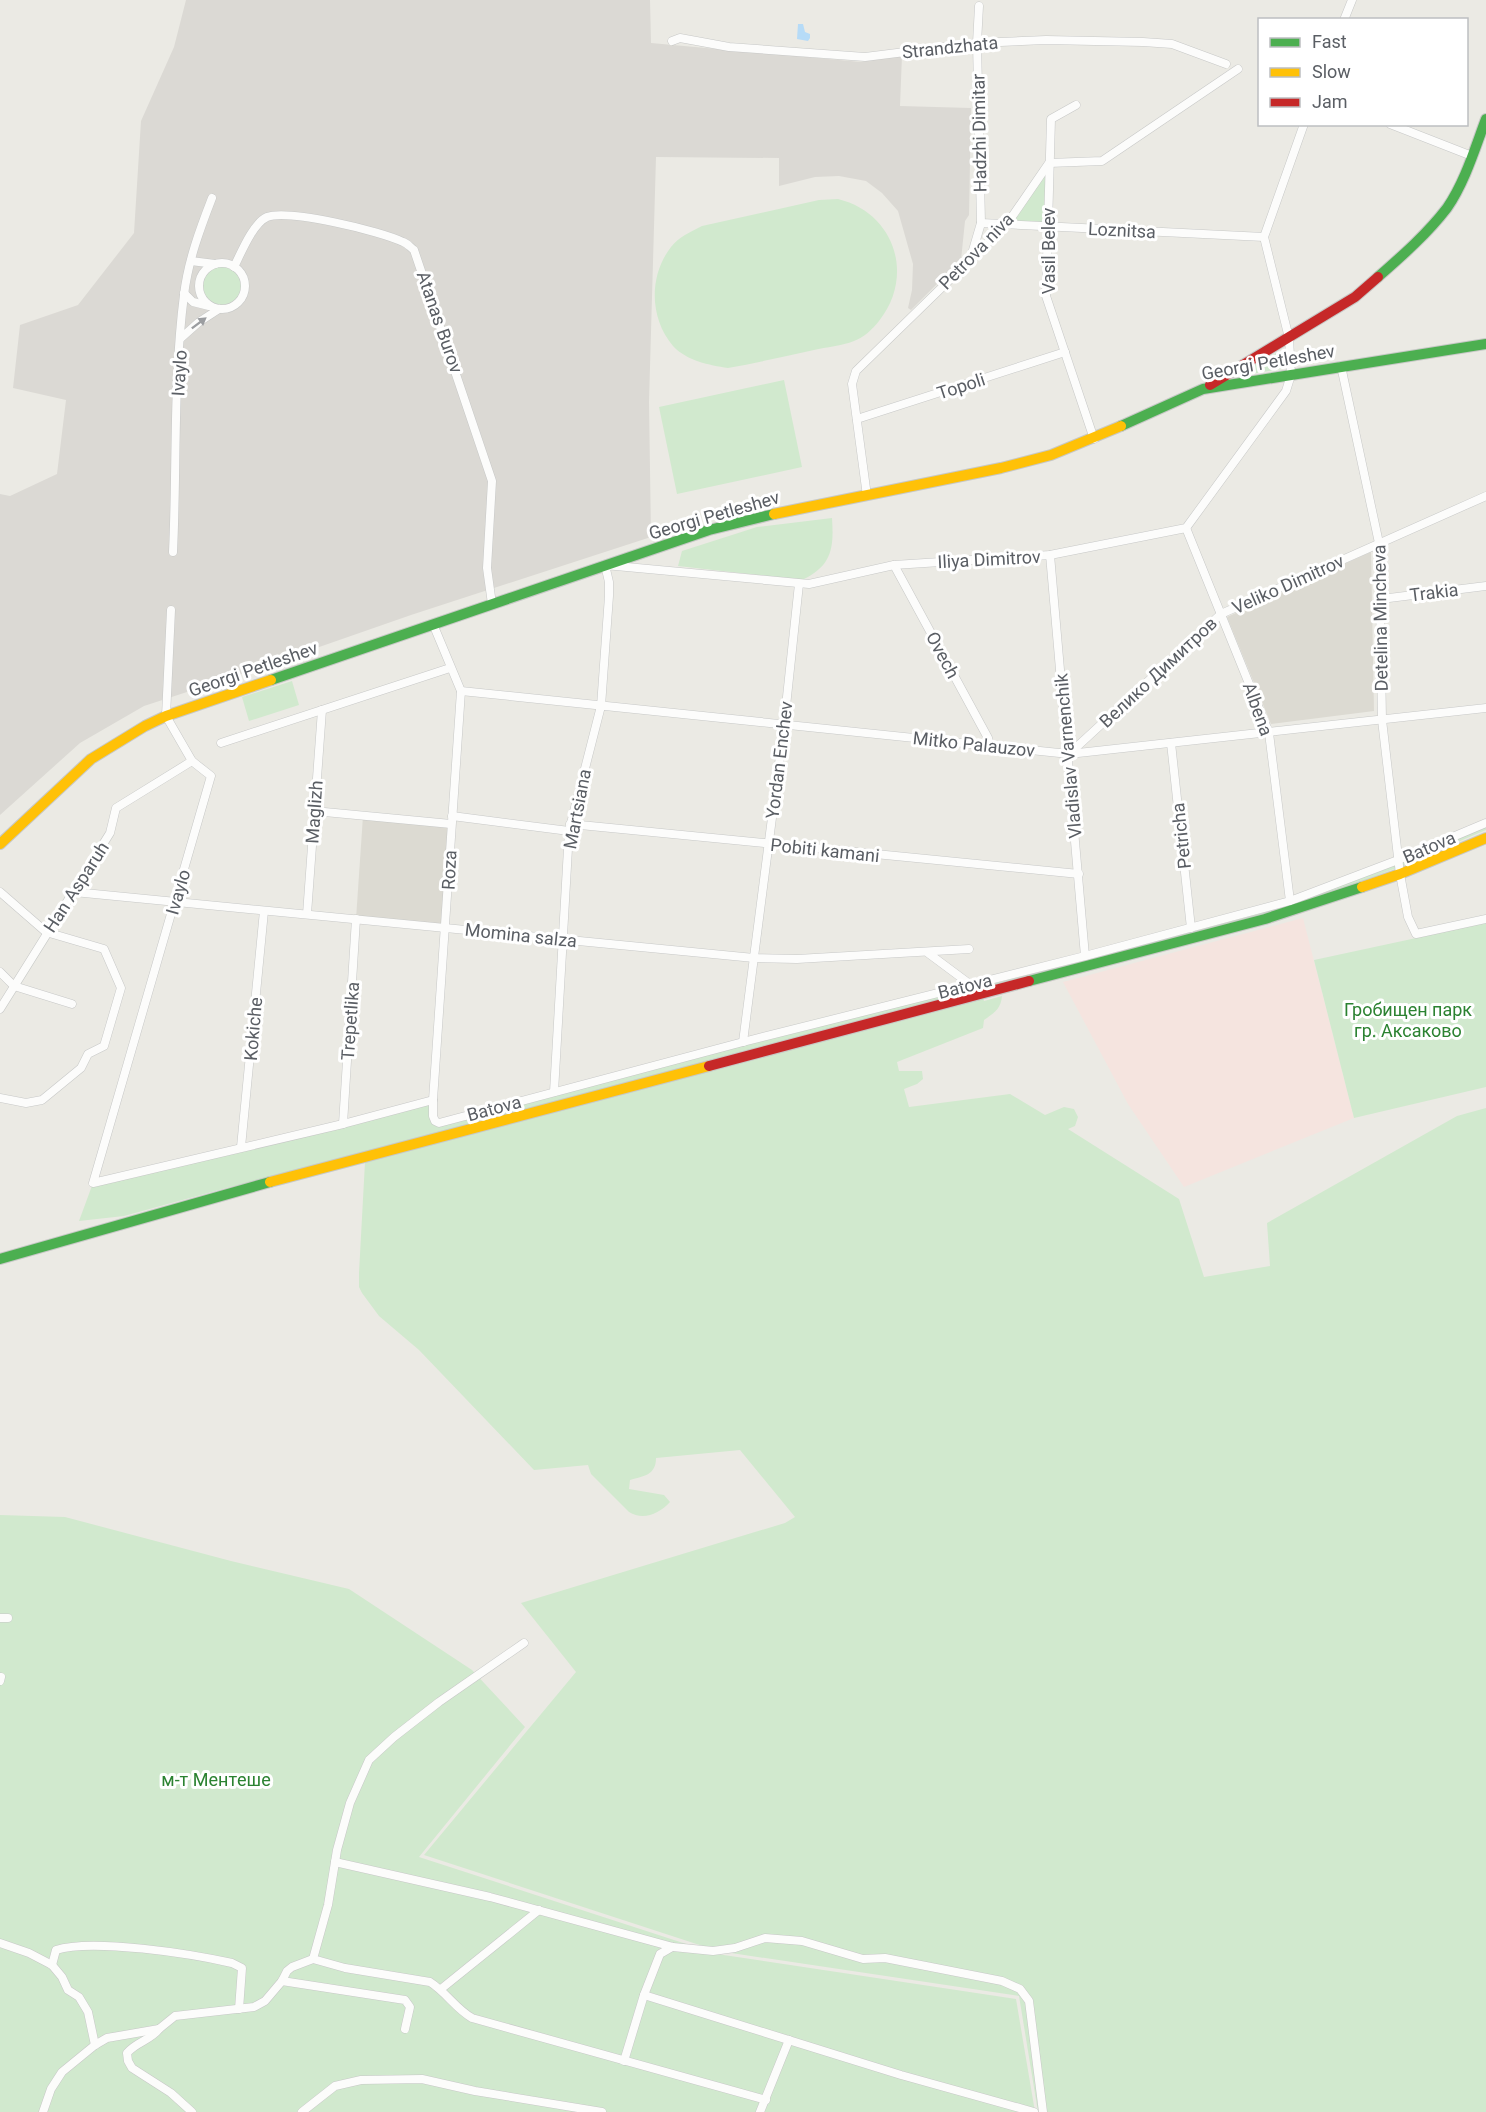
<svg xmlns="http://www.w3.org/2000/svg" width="1486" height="2112" font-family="Roboto,sans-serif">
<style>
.industrial{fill:#dbd9d4}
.education{fill:#dcdad2}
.medical{fill:#f5e4df}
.green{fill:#d1e9ce}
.water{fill:#b6dbf7}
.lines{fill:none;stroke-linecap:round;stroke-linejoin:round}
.street-casing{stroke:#c7c8c7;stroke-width:9}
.fast-casing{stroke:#c7c8c6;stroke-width:12}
.slow-casing{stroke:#c7c8c6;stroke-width:12}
.jam-casing{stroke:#c7c8c6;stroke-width:12}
.street{stroke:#fcfcfb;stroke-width:8}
.fast{stroke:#4caf50;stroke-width:10}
.slow{stroke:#ffc107;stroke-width:10}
.jam{stroke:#c62828;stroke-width:10}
.oneway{fill:#9b9da0}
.labels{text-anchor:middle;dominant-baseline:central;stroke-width:6;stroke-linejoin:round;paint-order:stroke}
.street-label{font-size:18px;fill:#5a5e64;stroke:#fff}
.park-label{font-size:18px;fill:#2b8231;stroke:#fff}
</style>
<rect width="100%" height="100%" fill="#ebeae4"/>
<polygon class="industrial" points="186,0 650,0 651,43 861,62 902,55 900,106 971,108 969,215 965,221 961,260 911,310 908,308 912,290 913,264 898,211 882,193 866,181 839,176 815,177 779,186 779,158 656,157 649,402 651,537 411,615 233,677 144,706 80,743 0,815 0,494 10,496 57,474 66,400 13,388 20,325 78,305 134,233 141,121 174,47"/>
<g class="education">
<polygon points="1371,552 1374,711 1271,724 1227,617"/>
<polygon points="363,816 451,824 446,928 356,919"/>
</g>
<polygon class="medical" points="1303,918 1354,1118 1184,1187 1128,1104 1063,982"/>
<g class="green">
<polygon points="1049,163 1048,226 1007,224"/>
<path d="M838,199C895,213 915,276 879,321C873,329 863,338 854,341C842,346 826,347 814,350C785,356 757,363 728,368C709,365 687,361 673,346C649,318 649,275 671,247C679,237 690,232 702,226L819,200Z"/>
<circle cx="222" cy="286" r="23"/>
<polygon points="1278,352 1283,355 1281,369 1243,375 1245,370"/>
<polygon points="784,380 802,467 677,494 659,407"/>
<path d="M832,518C834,548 832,566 802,580L678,566L682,551L757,527Z"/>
<polygon points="292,681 299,705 249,721 242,697"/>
<polygon points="1486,823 1486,830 1394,869 1278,912 258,1181 230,1187 124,1216 79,1221 93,1183 433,1100 435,1121 1290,901"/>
<polygon points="1486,923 1486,1087 1354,1118 1314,960"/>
<path d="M1002,996C1001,1009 994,1013 984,1020L983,1028L897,1062L899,1071H922L923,1079L917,1084L904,1089L909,1107L1010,1094L1045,1115L1064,1107L1074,1109L1078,1117L1075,1126L1068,1129L1179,1199L1204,1277L1270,1266L1267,1223L1457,1116L1486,1108V2112H1038L1019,1996L718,1951L424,1855L576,1672L521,1603L785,1523L795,1517L740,1450L656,1458C656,1475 644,1476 630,1480L629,1489L664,1495L670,1502C659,1514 643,1521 629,1512L591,1474L588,1465L534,1470L419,1350L379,1316L362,1293L359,1287V1273L365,1162L983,998L984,1001Z"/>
<polygon points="0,1515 65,1517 231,1561 349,1589 472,1670 525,1727 419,1857 717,1954 1016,1999 1035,2112 0,2112"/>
</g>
<polygon class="water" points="798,24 803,24 805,32 810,34 810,38 808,41 797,39"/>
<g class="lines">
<defs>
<g id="street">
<polyline points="1344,20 1352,0"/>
<polyline points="672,41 680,38 729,47 865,57 977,43 1046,40 1143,42 1172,44 1226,64"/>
<polyline points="1076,105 1051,119 1046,296 1094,439"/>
<polyline points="1390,124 1472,156"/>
<polyline points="981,223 1264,237"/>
<polyline points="971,257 981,223 977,43 979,6"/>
<polyline points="191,261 215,264"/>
<circle cx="222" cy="286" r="23"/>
<path d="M234,267C241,253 253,223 267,217C288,209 381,231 403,242C407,243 410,247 414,250L492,481L487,568L492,604"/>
<polyline points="184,293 193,302 209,306"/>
<polyline points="181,338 199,322 219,309"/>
<polyline points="1341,366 1379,543 1382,720 1400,874 1408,917 1416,934 1486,919"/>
<polyline points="857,419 1065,352"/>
<polyline points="867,496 852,384 856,371 1007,224 1049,163 1102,161 1238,69"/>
<polyline points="1186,528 1269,733 1290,901"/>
<path d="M173,552C177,467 173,380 184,295C188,261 200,229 212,198"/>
<polyline points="1050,555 1085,956"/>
<polyline points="894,565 988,738 990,746"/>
<polyline points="1381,599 1486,586"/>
<polyline points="171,610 166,716 192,761 211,776 93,1183 343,1124 433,1100"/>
<polyline points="433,624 461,691 433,1100 433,1116 435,1121 439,1123 743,1042 1085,956 1290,901 1398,860 1486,823"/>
<polyline points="461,691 1069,754 1486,708"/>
<polyline points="221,743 450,668"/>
<polyline points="1171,743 1191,928"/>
<polyline points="1069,754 1221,614 1486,496"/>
<polyline points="314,811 451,824"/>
<polyline points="452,816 569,831"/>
<polyline points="570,824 1079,874"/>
<polyline points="0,892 46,932 104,949 121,988 104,1046 88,1054 81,1068 42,1100 26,1103 0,1098"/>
<polyline points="74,892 754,958 797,959 969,949"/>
<polyline points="307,914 322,710"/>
<polyline points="928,953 971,985"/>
<polyline points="0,972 14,986 72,1004"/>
<polyline points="0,1009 110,833 116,808 192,761"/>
<polyline points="743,1042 784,725 799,584"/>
<polyline points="554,1092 569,831 601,706 609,596 609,582 605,565 809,584 894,565 1050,555 1186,528 1286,391 1291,375 1289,338 1264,237 1304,124"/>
<polyline points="343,1124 356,919"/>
<polyline points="241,1147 264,911"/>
<polyline points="0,1618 8,1618"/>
<polyline points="0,1681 1,1677"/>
<polyline points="335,1862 490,1897 673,1947 713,1951 735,1948 765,1938 802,1941 863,1959 885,1958 1002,1981 1020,1989 1029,2001 1043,2112"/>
<polyline points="0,1943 29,1953 52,1965 62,1977 68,1990 79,1997 88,2012 95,2045"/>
<polyline points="313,1959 328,1905 337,1850 350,1803 369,1760 394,1737 439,1702 524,1643"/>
<path d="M52,1965L56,1950C92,1938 192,1954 232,1963L242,1968L239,2009"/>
<polyline points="282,1981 405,2000 410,2007 405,2029"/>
<polyline points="441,1989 539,1910"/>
<polyline points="644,1995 901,2075 1034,2112"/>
<path d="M159,2029C151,2040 136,2042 127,2053L128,2061L132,2068L171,2093L192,2112"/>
<polyline points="624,2061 644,1995 660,1954 672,1947"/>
<path d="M43,2112L51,2089L62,2072L95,2045L107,2038L159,2029L175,2016L254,2007L265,2001L282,1981L287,1971L292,1967L313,1959L345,1968L430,1982C447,1993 455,2008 472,2018L766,2100"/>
<polyline points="302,2112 335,2086 361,2080 422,2079 475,2091 602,2112"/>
<polyline points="760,2112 789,2040"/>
</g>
<g id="fast">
<path d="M1378,277C1403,255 1427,234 1447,208C1465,182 1475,148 1486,119"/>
<polyline points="1121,426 1203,389 1486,344"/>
<polyline points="271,680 709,530 774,514"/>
<polyline points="1029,981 1265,919 1362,887"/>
<polyline points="0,1259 270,1182"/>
</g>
<g id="slow">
<polyline points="774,514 1001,468 1051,455 1121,426"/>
<polyline points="0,844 91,759 145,726 166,716 271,680"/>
<polyline points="1362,887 1400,874 1486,838"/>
<polyline points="270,1182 709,1066"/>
</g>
<g id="jam">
<polyline points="1210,385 1355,297 1378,277"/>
<polyline points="709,1066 1029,981"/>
</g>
</defs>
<use href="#street" class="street-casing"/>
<use href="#fast" class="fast-casing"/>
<use href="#slow" class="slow-casing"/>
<use href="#jam" class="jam-casing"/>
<use href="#street" class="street"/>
<use href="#fast" class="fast"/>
<use href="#slow" class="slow"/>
<use href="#jam" class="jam"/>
</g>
<defs><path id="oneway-solid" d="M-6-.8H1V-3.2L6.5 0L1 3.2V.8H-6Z" transform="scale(1.5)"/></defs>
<use class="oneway" href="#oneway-solid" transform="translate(199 323) rotate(-37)"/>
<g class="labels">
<g class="street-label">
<text transform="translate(950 47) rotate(-6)">Strandzhata</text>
<text transform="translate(979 133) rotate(-91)">Hadzhi Dimitar</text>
<text transform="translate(1122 230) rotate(3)">Loznitsa</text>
<text transform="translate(976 251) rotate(-46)">Petrova niva</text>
<text transform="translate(1048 251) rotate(-90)">Vasil Belev</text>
<text transform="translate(440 322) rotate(71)">Atanas Burov</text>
<text transform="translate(1268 362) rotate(-10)">Georgi Petleshev</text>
<text transform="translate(179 373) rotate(-87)">Ivaylo</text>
<text transform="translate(961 386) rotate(-18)">Topoli</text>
<text transform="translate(714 515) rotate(-16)">Georgi Petleshev</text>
<text transform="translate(989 559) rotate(-3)">Iliya Dimitrov</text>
<text transform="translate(1288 584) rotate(-24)">Veliko Dimitrov</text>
<text transform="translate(1434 592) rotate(-7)">Trakia</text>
<text transform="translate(1380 618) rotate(-91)">Detelina Mincheva</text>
<text transform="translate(943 655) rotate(62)">Ovech</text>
<text transform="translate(253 669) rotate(-19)">Georgi Petleshev</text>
<text transform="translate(1158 672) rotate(-43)">Велико Димитров</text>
<text transform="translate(1258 709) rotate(70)">Albena</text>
<text transform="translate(974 744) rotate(6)">Mitko Palauzov</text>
<text transform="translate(1068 756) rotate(-95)">Vladislav Varnenchik</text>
<text transform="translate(779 760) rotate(-83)">Yordan Enchev</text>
<text transform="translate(577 809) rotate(-79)">Martsiana</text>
<text transform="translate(314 812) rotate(-86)">Maglizh</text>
<text transform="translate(1181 836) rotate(-96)">Petricha</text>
<text transform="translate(1429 847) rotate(-23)">Batova</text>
<text transform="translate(825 850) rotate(6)">Pobiti kamani</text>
<text transform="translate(449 870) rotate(-87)">Roza</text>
<text transform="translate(76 887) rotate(-57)">Han Asparuh</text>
<text transform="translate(178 892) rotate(-74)">Ivaylo</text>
<text transform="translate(521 935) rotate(6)">Momina salza</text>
<text transform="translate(965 986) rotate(-14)">Batova</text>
<text transform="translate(350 1021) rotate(-86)">Trepetlika</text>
<text transform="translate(253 1029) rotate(-85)">Kokiche</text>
<text transform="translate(494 1108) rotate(-15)">Batova</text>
</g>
<g class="park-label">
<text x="1408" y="1009">Гробищен парк<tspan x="1408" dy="21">гр. Аксаково</tspan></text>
<text x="216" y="1779">м-т Ментeше</text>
</g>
</g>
<rect x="1258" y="18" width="210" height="108" fill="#ffffff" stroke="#bdbfc1" stroke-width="1.5"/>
<rect x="1270" y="38" width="30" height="9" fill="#4caf50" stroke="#bdbfc1" stroke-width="1.5"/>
<text x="1312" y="48" font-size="18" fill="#5a5e64">Fast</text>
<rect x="1270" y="68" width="30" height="9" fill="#ffc107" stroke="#bdbfc1" stroke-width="1.5"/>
<text x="1312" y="78" font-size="18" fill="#5a5e64">Slow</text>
<rect x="1270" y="98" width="30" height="9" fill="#c62828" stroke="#bdbfc1" stroke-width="1.5"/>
<text x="1312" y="108" font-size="18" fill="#5a5e64">Jam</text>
</svg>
